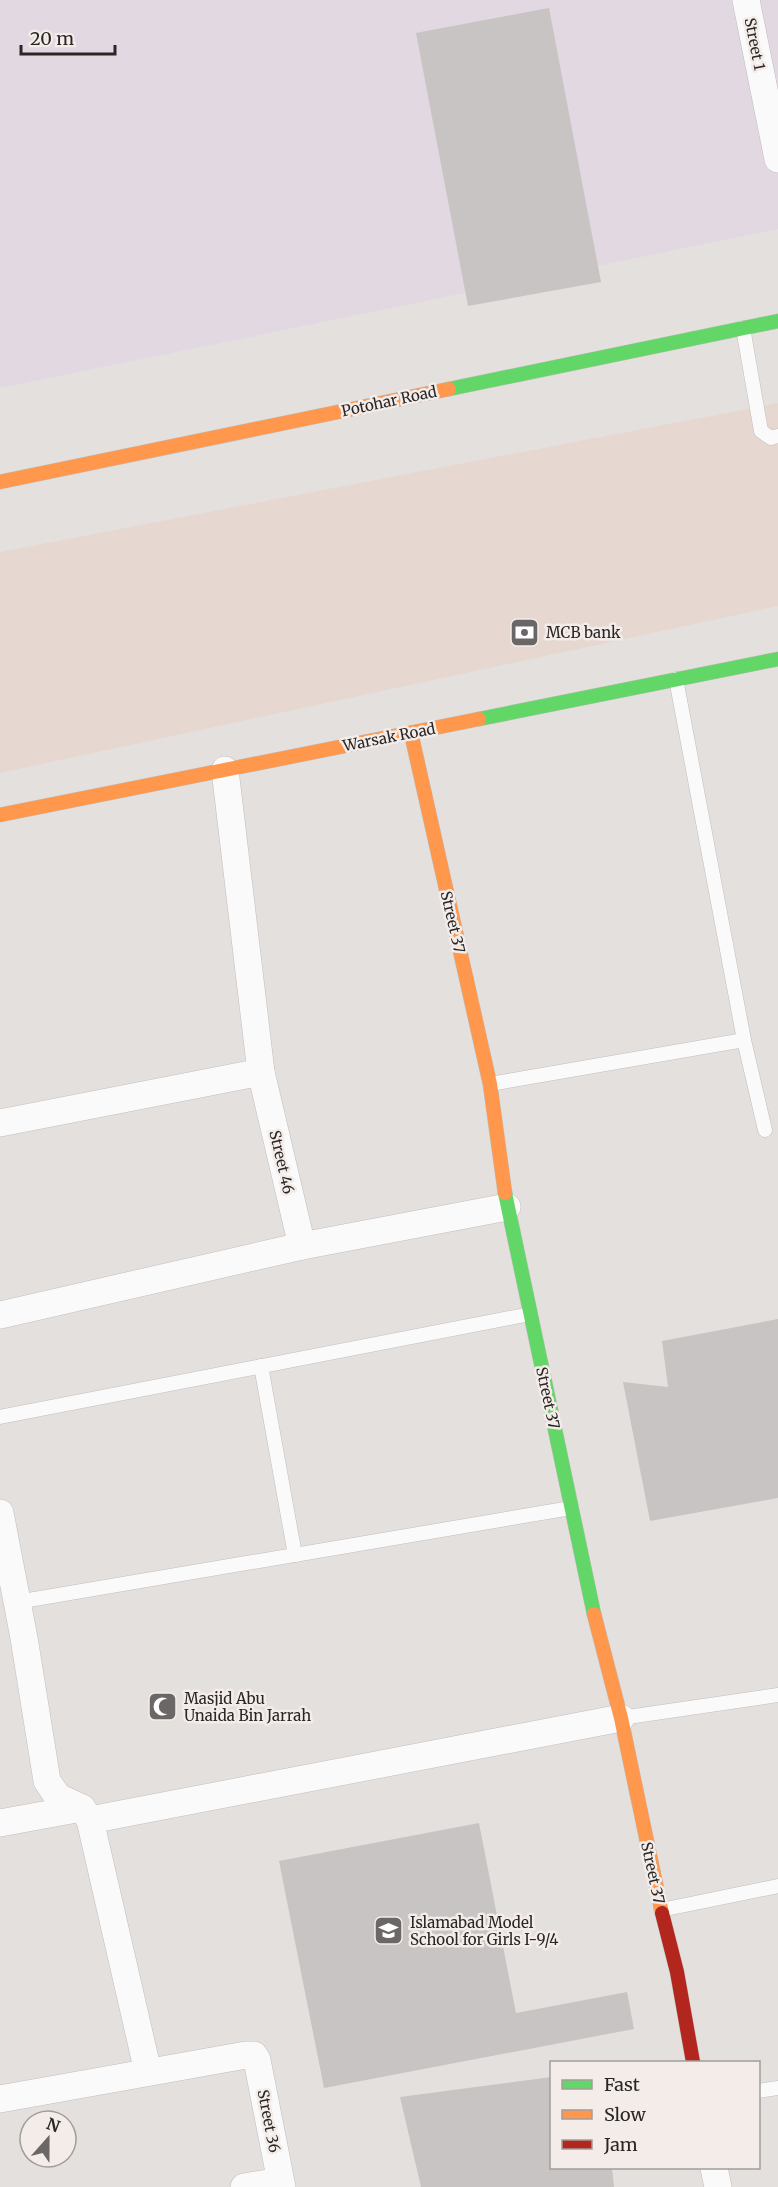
<svg xmlns="http://www.w3.org/2000/svg" width="778" height="2187" font-family="Merriweather,serif">
<style>
.commercial{fill:#e6d8d0}
.industrial{fill:#e1d8e2}
.building{fill:#c7c4c3}
.lines{fill:none;stroke-linecap:round;stroke-linejoin:round}
.lane-casing{stroke:#c1bebd;stroke-width:15}
.street-casing{stroke:#c1bebd;stroke-width:28}
.fast-casing{stroke:#c1bebd;stroke-width:15}
.slow-casing{stroke:#c1bebd;stroke-width:15}
.jam-casing{stroke:#c1bebd;stroke-width:15}
.lane{stroke:#fbfafa;stroke-width:14}
.street{stroke:#fbfafa;stroke-width:27}
.fast{stroke:#63d668;stroke-width:14}
.slow{stroke:#ff974d;stroke-width:14}
.jam{stroke:#b3261e;stroke-width:14}
.labels{text-anchor:middle;dominant-baseline:central;stroke-width:5;stroke-linejoin:round;paint-order:stroke}
.street-label{font-size:15px;fill:#292625;stroke:#f3ece9}
.poi-label{font-size:15px;fill:#292625;stroke:#f3ece9;text-anchor:start}
</style>
<rect width="100%" height="100%" fill="#e4e0de"/>
<polygon class="commercial" points="778,403 778,606 0,773 0,552"/>
<polygon class="industrial" points="0,0 778,0 778,229 0,388"/>
<g class="building">
<polygon points="549,8 601,282 468,306 416,33"/>
<polygon points="778,1319 778,1498 650,1521 623,1382 668,1387 662,1341"/>
<polygon points="479,1823 516,2013 627,1992 634,2029 324,2088 279,1861"/>
<polygon points="552,2077 552,2168 612,2168 614,2187 421,2187 400,2097"/>
</g>
<g class="lines">
<defs>
<g id="lane">
<polyline points="743,328 761,431 771,438 778,436"/>
<polyline points="676,679 744,1040 765,1130"/>
<polyline points="490,1084 744,1040"/>
<polyline points="261,1366 295,1555"/>
<polyline points="0,1417 530,1314"/>
<polyline points="17,1602 571,1508"/>
<polyline points="621,1718 778,1695"/>
<polyline points="661,1910 778,1886"/>
<polyline points="758,2091 778,2088"/>
</g>
<g id="street">
<polyline points="746,0 778,159"/>
<polyline points="225,770 261,1072 302,1246"/>
<polyline points="0,1123 261,1072"/>
<polyline points="0,1315 302,1246 507,1207"/>
<polyline points="0,1513 24,1638 47,1781 58,1797 82,1808 90,1820 148,2072"/>
<polyline points="90,1820 621,1718"/>
<polyline points="0,1823 82,1808"/>
<polyline points="0,2099 246,2055 254,2055 257,2060 282,2187"/>
<polyline points="714,2168 718,2187"/>
<polyline points="244,2187 280,2181"/>
</g>
<g id="fast">
<polyline points="449,389 778,321"/>
<polyline points="479,719 778,659"/>
<polyline points="505,1193 594,1614"/>
</g>
<g id="slow">
<polyline points="0,482 449,389"/>
<polyline points="411,733 490,1084 505,1193"/>
<polyline points="0,815 479,719"/>
<polyline points="594,1614 621,1718 662,1913"/>
</g>
<polyline id="jam" points="662,1913 677,1972 693,2062"/>
</defs>
<use href="#lane" class="lane-casing"/>
<use href="#street" class="street-casing"/>
<use href="#fast" class="fast-casing"/>
<use href="#slow" class="slow-casing"/>
<use href="#jam" class="jam-casing"/>
<use href="#lane" class="lane"/>
<use href="#street" class="street"/>
<use href="#fast" class="fast"/>
<use href="#slow" class="slow"/>
<use href="#jam" class="jam"/>
</g>
<defs>
<symbol id="bank-square" viewBox="-11 -11 22 22"><rect x="-9" y="-9" width="18" height="18" rx="4" fill="#6a6766" stroke="#f3ece9"/><path d="M-6-4H6V4H-6ZM0-2.3a2.3 2.3 0 1 0 0 4.6a2.3 2.3 0 1 0 0-4.6Z" fill="#fff"/></symbol>
<symbol id="mosque-square" viewBox="-11 -11 22 22"><rect x="-9" y="-9" width="18" height="18" rx="4" fill="#6a6766" stroke="#f3ece9"/><path d="M3.5-4.9A6 6 0 1 0 3.5 4.9A5 5 0 1 1 3.5-4.9Z" fill="#fff"/></symbol>
<symbol id="school-square" viewBox="-11 -11 22 22"><rect x="-9" y="-9" width="18" height="18" rx="4" fill="#6a6766" stroke="#f3ece9"/><path d="M0-5L7-2L0 1L-7-2ZM-4 1L0 2.5L4 1V4Q0 6-4 4Z" fill="#fff"/></symbol>
</defs>
<g fill-rule="evenodd">
<use href="#bank-square" x="508" y="616" width="33" height="33"/>
<use href="#mosque-square" x="146" y="1690" width="33" height="33"/>
<use href="#school-square" x="372" y="1914" width="33" height="33"/>
</g>
<g class="labels">
<g class="street-label">
<text transform="translate(755 44) rotate(79)">Street 1</text>
<text transform="translate(389 401) rotate(-12)">Potohar Road</text>
<text transform="translate(389 737) rotate(-11)">Warsak Road</text>
<text transform="translate(453 922) rotate(77)">Street 37</text>
<text transform="translate(282 1162) rotate(77)">Street 46</text>
<text transform="translate(548 1398) rotate(78)">Street 37</text>
<text transform="translate(653 1873) rotate(78)">Street 37</text>
<text transform="translate(269 2121) rotate(79)">Street 36</text>
</g>
<g class="poi-label">
<text x="546" y="632">MCB bank</text>
<text x="184" y="1698">Masjid Abu<tspan x="184" dy="17">Unaida Bin Jarrah</tspan></text>
<text x="410" y="1922">Islamabad Model<tspan x="410" dy="17">School for Girls I-9/4</tspan></text>
</g>
</g>
<rect x="550" y="2061" width="210" height="108" fill="#f3ece9" stroke="#a29d9b" stroke-width="1.5"/>
<rect x="562" y="2080" width="30" height="9" fill="#63d668" stroke="#a29d9b" stroke-width="1.5"/>
<text x="604" y="2091" font-size="18" fill="#292625">Fast</text>
<rect x="562" y="2110" width="30" height="9" fill="#ff974d" stroke="#a29d9b" stroke-width="1.5"/>
<text x="604" y="2121" font-size="18" fill="#292625">Slow</text>
<rect x="562" y="2140" width="30" height="9" fill="#b3261e" stroke="#a29d9b" stroke-width="1.5"/>
<text x="604" y="2151" font-size="18" fill="#292625">Jam</text>
<g transform="translate(48 2139) rotate(21)"><circle r="28" fill="#f3ece9" stroke="#a29d9b" stroke-width="1.5"/>
<path d="M0-4.5L10 22L0 15L-10 22Z" fill="#6a6766"/>
<text y="-9" font-size="16" font-weight="bold" text-anchor="middle" fill="#292625">N</text>
</g>
<path d="M21 45v9h94v-9" fill="none" stroke="#292625" stroke-width="3"/>
<text x="30" y="45" font-size="18" fill="#292625" stroke="#f3ece9" stroke-width="4.5" paint-order="stroke">20 m</text>
</svg>
